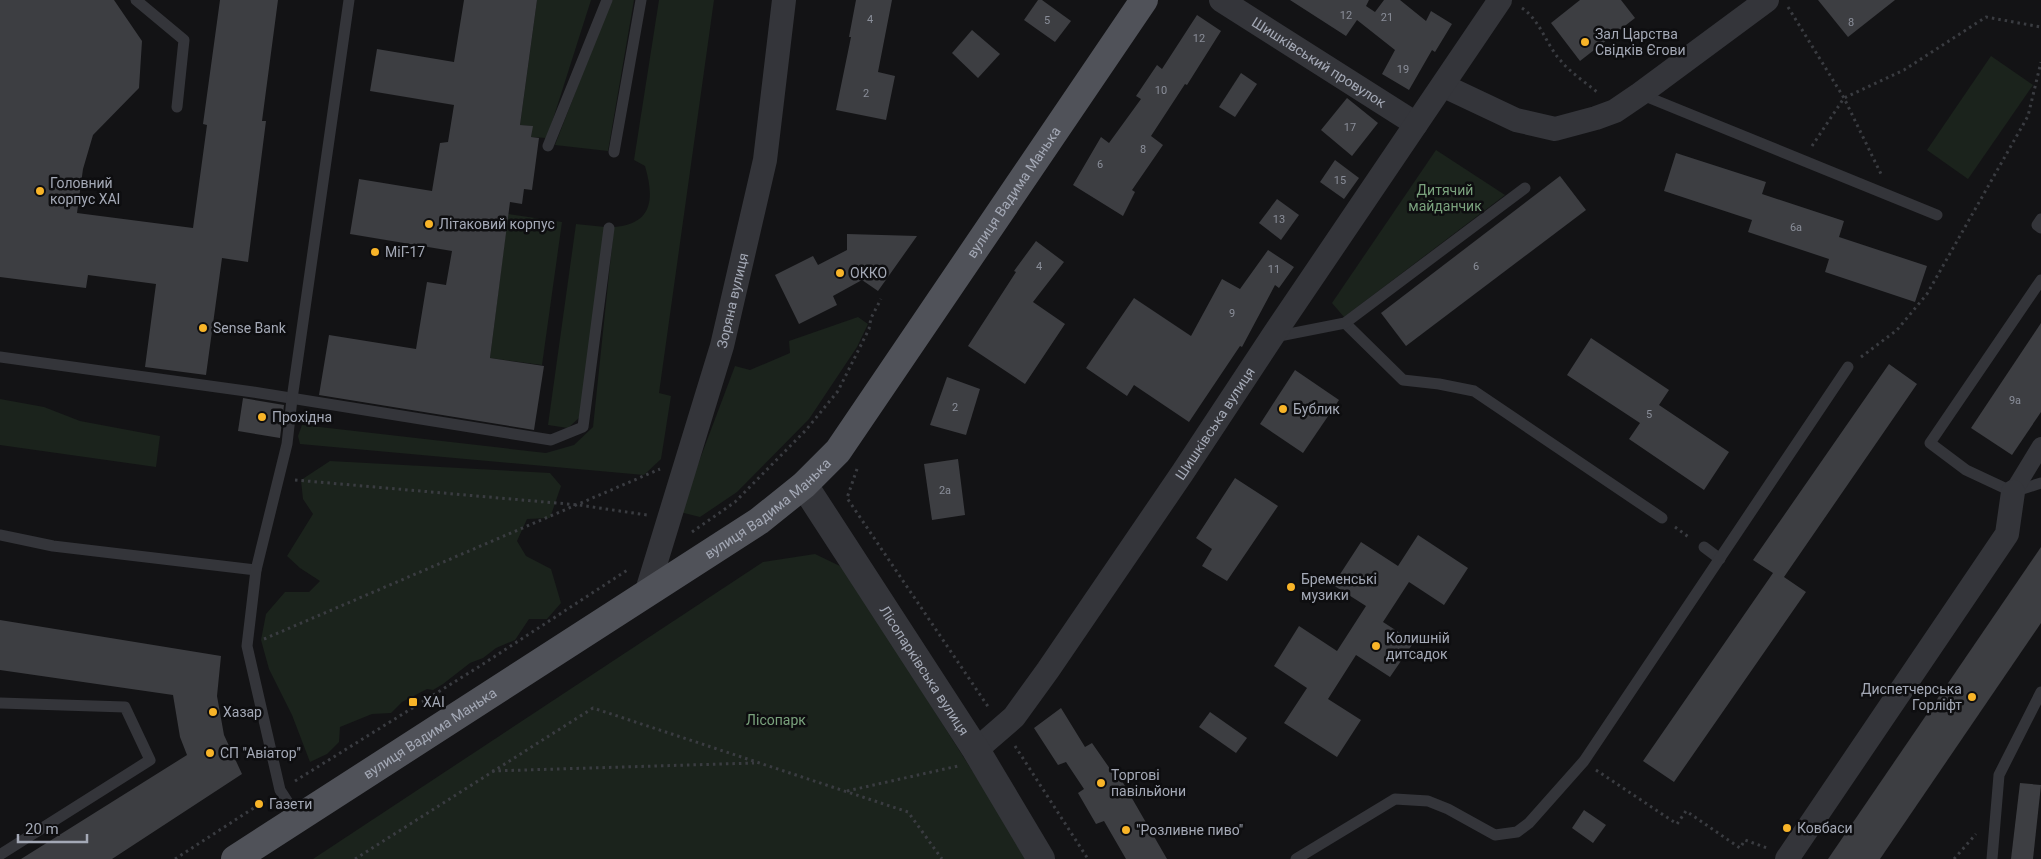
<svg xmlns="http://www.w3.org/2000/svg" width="2041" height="859" font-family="Roboto,sans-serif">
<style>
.green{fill:#1b231c}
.building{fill:#3d3e42}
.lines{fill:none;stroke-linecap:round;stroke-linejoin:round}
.path{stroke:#3a3c41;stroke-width:3;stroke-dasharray:2.5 4;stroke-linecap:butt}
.service{stroke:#34353a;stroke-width:11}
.pedestrian{stroke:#34353a;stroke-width:18}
.minor{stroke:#34353a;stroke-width:24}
.tertiary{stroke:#34353a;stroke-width:28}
.primary{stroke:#505259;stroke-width:28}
.poi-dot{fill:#f8b428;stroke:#0e0e10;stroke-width:2}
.labels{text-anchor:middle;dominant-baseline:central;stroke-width:5;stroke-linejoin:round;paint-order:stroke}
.number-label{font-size:11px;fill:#8a8e99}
.poi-label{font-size:14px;fill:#a4a9b6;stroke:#0e0e10;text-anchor:start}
.street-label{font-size:14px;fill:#a4a9b6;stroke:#0e0e10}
.park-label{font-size:14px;fill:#7aa27d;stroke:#0e0e10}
</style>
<rect width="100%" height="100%" fill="#131315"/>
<g class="green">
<polygon points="537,0 591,0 547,138 531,137 532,126 520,125"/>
<polygon points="611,0 634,0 608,151 555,145"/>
<path d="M659,0H714L659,393L671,396L661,459L644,475L300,444L298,436L302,425L546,453L574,445L593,427L614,227C654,224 654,197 645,166L634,160Z"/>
<polygon points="1991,56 2033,85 1968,179 1927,150"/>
<polygon points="1436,150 1505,195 1344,317 1332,303"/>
<polygon points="508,214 562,222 542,365 490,358"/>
<polygon points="576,224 605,227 581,416 568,428 548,425"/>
<polygon points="858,317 868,324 857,347 809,419 737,492 700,517 680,512 735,366 750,370 790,353 789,341"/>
<polygon points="0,399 44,407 80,421 160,436 156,467 0,445"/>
<polygon points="330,461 550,473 561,486 550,518 527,519 517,541 526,556 551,569 561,603 547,619 529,619 515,640 496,648 483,658 470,663 443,684 433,690 427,689 402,702 391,713 372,714 340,727 339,742 327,754 310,762 292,715 269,669 261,640 266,614 285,592 309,592 320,581 300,568 287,556 313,514 303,499 301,480"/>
<polygon points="815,554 844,568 1028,859 313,859 763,562"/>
</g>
<g class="building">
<polygon points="0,0 114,0 142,41 139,88 93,135 83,169 77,213 193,228 207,125 203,124 220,0 278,0 262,121 266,121 248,262 222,258 206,375 145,367 156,284 88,275 86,288 0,277"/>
<polygon points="464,0 537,0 520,125 533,126 531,137 539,138 532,190 524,189 522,204 510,202 490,358 544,366 534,430 319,395 329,335 416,349 427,282 446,285 452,251 350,234 359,179 432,191 440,143 448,142 454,105 370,91 377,49 454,62"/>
<polygon points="856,0 892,0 878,72 895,76 886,120 836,110 851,37 849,37"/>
<polygon points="1038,0 1042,0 1071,21 1055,42 1024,20"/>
<polygon points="1290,0 1369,0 1366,6 1375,12 1384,0 1400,0 1426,21 1431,11 1452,24 1435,52 1432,50 1409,90 1382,74 1395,50 1357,20 1346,36"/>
<polygon points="1580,0 1621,0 1635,18 1580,61 1551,23"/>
<polygon points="1818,0 1895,0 1848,37"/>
<polygon points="1197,15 1221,31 1187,85 1185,84 1151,136 1163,145 1132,190 1135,192 1123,216 1073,185 1101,137 1109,143 1141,99 1136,96 1157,65 1162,69"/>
<polygon points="972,30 1000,54 978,78 952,53"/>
<polygon points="1241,73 1257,84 1235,117 1219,107"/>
<polygon points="1347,98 1378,123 1352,156 1321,130"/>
<polygon points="1676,153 1766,182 1762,194 1844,221 1839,237 1927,266 1915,302 1825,272 1829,259 1748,232 1752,220 1664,191"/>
<polygon points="1335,160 1359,178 1344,199 1320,182"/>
<polygon points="1560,176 1586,210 1406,346 1381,313"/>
<polygon points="1277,199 1299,215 1281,240 1259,223"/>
<polygon points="847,234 917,236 878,291 862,280 833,296 837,305 799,324 775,275 813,256 818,265 847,250"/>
<polygon points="1036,241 1064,262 1033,302 1065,324 1025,384 968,346 1016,272 1014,271"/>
<polygon points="1268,250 1294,267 1279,288 1275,285 1242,347 1240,346 1189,422 1134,385 1127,396 1086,368 1134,298 1191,336 1222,279 1240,289"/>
<polygon points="2041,323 2041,412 2012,455 1971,428"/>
<polygon points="1591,338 1669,390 1659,405 1729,452 1704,490 1629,439 1640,423 1567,375"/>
<polygon points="1889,364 1917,384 1784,577 1806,592 1674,782 1643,761 1773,573 1753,560"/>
<polygon points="1295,370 1339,400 1303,453 1260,424"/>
<polygon points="947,377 980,389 966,435 930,425"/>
<polygon points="243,398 284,405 280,438 238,431"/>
<polygon points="958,459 965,515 932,520 924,464"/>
<polygon points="1235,478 1278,506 1227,581 1202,566 1212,549 1196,538"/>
<polygon points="1418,535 1468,568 1444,605 1409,582 1383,622 1414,642 1390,677 1356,655 1328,699 1361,720 1337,757 1284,723 1307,688 1274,666 1299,626 1337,651 1366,606 1333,585 1361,542 1398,566"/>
<polygon points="2041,547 2041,623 1880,859 1828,859"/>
<polygon points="0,620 221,656 217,696 224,735 242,774 112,859 21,859 187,755 180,737 173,695 0,670"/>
<polygon points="1061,708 1085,747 1092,743 1115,776 1118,774 1167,859 1126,859 1104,821 1096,824 1078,793 1084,789 1066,762 1058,765 1034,728"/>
<polygon points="1210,712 1247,738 1236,753 1199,727"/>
<polygon points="2020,783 2041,785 2033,859 2011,859"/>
<polygon points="1584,810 1606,825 1593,843 1572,828"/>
</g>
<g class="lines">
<g class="path">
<polyline points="1788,7 1844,98 1881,174"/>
<path d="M1522,8C1541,21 1546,45 1561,61C1571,73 1585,82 1597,92"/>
<polyline points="1812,146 1844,98 1904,70 1986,17 2041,27"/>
<polyline points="1861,357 1897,330 1927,294 2028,116 2041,62"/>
<polyline points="857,469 847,498 989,708"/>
<polyline points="295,480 579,505 647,515"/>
<polyline points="1675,527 1690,538"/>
<polyline points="692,532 735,502 806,430 838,391 869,329 871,318 881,299"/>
<polyline points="264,639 660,469"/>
<polyline points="1015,746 1088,859"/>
<polyline points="1596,770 1677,824 1686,811 1740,848 1745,840 1767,848"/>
<polyline points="492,771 754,763"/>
<polyline points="295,781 480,666 629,569"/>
<polyline points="847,791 958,766"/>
<polyline points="175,859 266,800"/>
<polyline points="355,859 593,708 908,812 942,859"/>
<polyline points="1954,859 1976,834"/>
</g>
<g class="service">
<polyline points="136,0 184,40 177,107"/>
<polyline points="1640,94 1937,215"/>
<polyline points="548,146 607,0"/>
<polyline points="614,152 641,0"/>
<polyline points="2041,219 2037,225 2041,228"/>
<polyline points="2041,280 1930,443 1966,470 2013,492 2041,483"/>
<polyline points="1345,323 1403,380 1439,384 1474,391 1662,518"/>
<polyline points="1274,337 1345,323 1525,188"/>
<polyline points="0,357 253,392 551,440 583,427 609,228"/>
<polyline points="0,535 53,546 256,570"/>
<polyline points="1704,547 1720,559"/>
<polyline points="0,703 125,707 150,760 1,854"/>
<polyline points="298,818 280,790 247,646 256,570 287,444 292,399 349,0"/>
<polyline points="1296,859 1395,799 1428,801 1448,809 1495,835 1517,832 1529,823 1584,761 1848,367"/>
<polyline points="1992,859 1999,775 2041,692"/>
</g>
<polyline class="pedestrian" points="2013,492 2041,446"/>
<g class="minor">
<path id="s1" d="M1221,0L1416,124"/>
<polyline points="1444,86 1516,120 1555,129 1596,118 1615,111 1640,94 1767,0"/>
<path id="s2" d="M646,594L722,346L765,160L784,0"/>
<path id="s3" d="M976,750L1014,717L1048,670L1183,472L1272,337L1500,0"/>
<polyline points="1787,859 2007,534 2013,492"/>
</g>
<path class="tertiary" id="s4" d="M804,485L976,750L1041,859"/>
<path class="primary" id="s5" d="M235,859L759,521L804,485L838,451L1144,0"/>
</g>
<g class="poi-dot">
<circle cx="1585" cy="42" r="5"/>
<circle cx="40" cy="191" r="5"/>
<circle cx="429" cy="224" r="5"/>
<circle cx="375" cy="252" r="5"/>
<circle cx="840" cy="273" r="5"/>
<circle cx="203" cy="328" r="5"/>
<circle cx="1283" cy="409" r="5"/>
<circle cx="262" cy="417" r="5"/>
<circle cx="1291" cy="587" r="5"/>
<circle cx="1376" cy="646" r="5"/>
<circle cx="1972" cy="697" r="5"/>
<rect x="408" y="697" width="10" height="10" rx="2.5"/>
<circle cx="213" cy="712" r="5"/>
<circle cx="210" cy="753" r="5"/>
<circle cx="1101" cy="783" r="5"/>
<circle cx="259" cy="804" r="5"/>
<circle cx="1787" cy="828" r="5"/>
<circle cx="1126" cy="830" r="5"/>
</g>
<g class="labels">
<g class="number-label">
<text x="1346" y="15">12</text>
<text x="1387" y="17">21</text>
<text x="870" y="19">4</text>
<text x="1047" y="20">5</text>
<text x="1851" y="22">8</text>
<text x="1199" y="38">12</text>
<text x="1403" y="69">19</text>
<text x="1161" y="90">10</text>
<text x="866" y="93">2</text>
<text x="1350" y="127">17</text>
<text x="1143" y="149">8</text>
<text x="1100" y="164">6</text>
<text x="1340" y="180">15</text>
<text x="1279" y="219">13</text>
<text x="1796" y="227">6а</text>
<text x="1039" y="266">4</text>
<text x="1476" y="266">6</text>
<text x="1274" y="269">11</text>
<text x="1232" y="313">9</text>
<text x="2015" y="400">9а</text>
<text x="955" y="407">2</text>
<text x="1649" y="414">5</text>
<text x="945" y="490">2а</text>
</g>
<g class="poi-label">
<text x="1595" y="34">Зал Царства<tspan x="1595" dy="16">Свідків Єгови</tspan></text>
<text x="50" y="183">Головний<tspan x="50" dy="16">корпус ХАІ</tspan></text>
<text x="439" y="224">Літаковий корпус</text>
<text x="385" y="252">МіГ-17</text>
<text x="850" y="273">ОККО</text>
<text x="213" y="328">Sense Bank</text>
<text x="1293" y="409">Бублик</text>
<text x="272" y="417">Прохідна</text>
<text x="1301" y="579">Бременські<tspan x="1301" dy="16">музики</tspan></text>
<text x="1386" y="638">Колишній<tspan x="1386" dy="16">дитсадок</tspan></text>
<text x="1962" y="689" text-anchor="end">Диспетчерська<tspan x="1962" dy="16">Горліфт</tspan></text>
<text x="423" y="702">ХАІ</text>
<text x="223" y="712">Хазар</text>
<text x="220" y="753">СП "Авіатор"</text>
<text x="1111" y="775">Торгові<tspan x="1111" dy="16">павільйони</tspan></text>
<text x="269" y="804">Газети</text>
<text x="1797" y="828">Ковбаси</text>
<text x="1136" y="830">"Розливне пиво"</text>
</g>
<g class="street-label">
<text stroke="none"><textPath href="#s1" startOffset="116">Шишківський провулок</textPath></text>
<text stroke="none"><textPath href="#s5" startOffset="1042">вулиця Вадима Манька</textPath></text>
<text stroke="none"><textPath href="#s2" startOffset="306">Зоряна вулиця</textPath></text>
<text stroke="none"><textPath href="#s3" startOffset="406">Шишківська вулиця</textPath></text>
<text stroke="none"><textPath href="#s5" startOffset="638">вулиця Вадима Манька</textPath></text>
<text stroke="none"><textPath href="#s4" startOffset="221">Лісопарківська вулиця</textPath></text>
<text stroke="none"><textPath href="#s5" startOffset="232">вулиця Вадима Манька</textPath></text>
</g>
<g class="park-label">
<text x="1445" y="190">Дитячий<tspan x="1445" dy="16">майданчик</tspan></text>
<text x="776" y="720">Лісопарк</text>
</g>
</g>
<path d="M18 834v8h69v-8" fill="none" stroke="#a4a9b6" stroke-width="2.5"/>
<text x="25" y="834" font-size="15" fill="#a4a9b6" stroke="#0e0e10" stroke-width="4" paint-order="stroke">20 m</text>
</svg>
